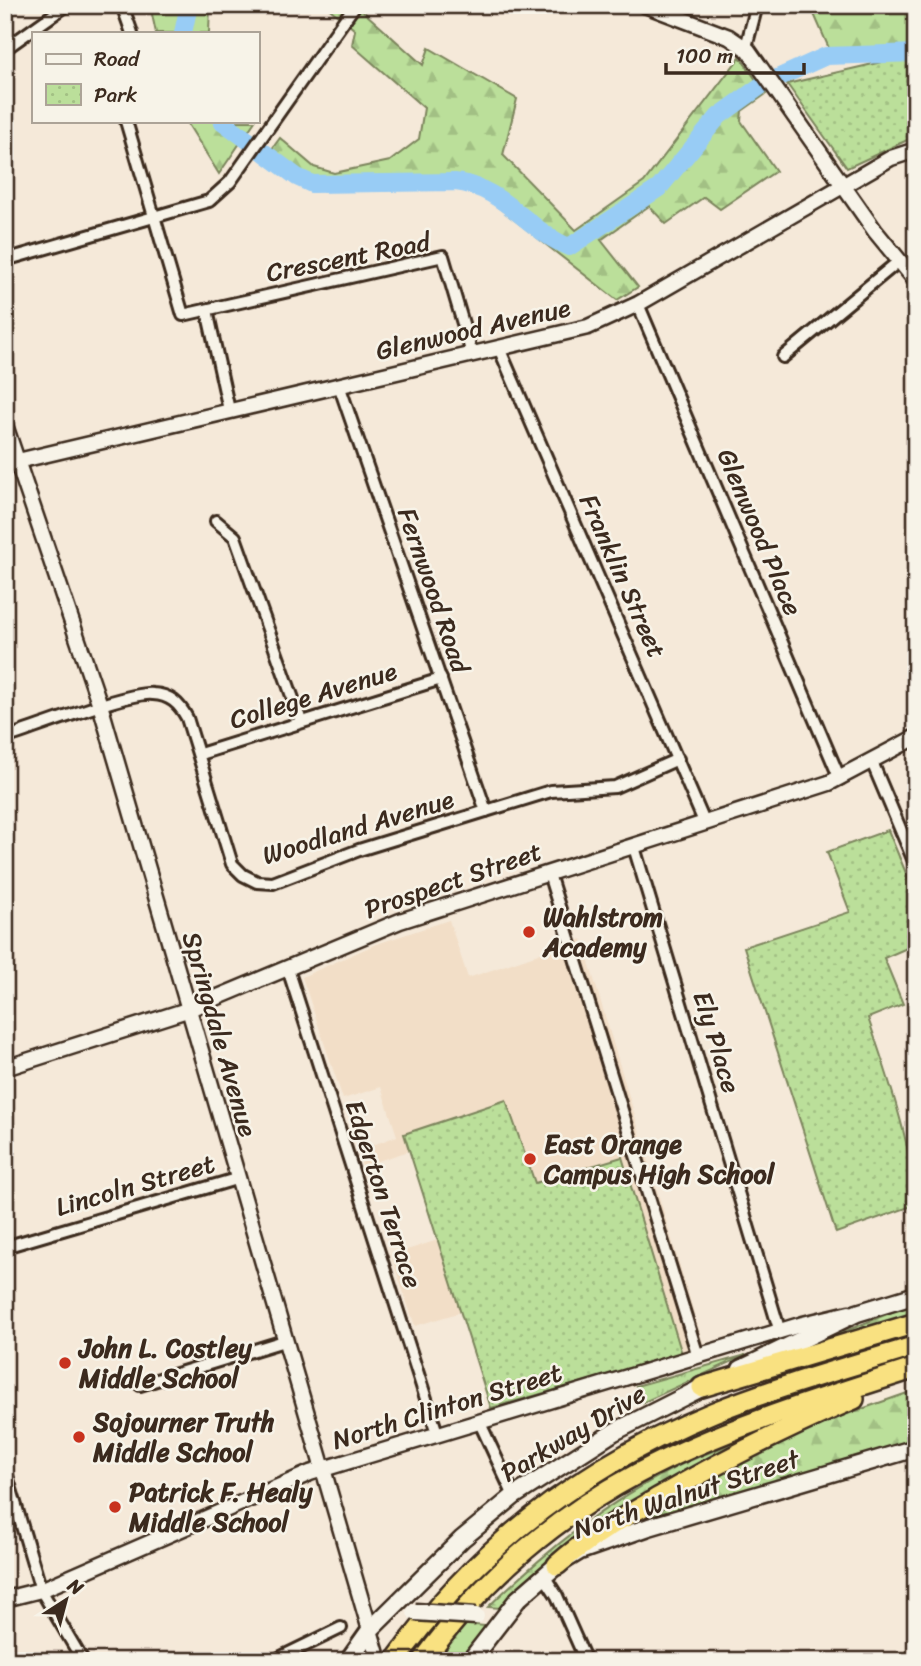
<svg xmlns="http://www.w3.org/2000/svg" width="921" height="1666" font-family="Sriracha,sans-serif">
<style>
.built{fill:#f2dec7}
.grass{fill:url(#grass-tufts);stroke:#7b845c;stroke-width:2}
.forest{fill:url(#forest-firs);stroke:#7b845c;stroke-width:2}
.park{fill:url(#park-dots);stroke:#7b845c;stroke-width:2}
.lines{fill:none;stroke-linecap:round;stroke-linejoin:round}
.river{stroke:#98ccf5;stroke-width:18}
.minor-casing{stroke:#3b2a1e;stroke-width:16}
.tertiary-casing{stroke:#3b2a1e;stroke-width:19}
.secondary-casing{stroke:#3b2a1e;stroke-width:21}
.motorway-casing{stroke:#3b2a1e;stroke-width:24}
.minor{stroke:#f7f3e8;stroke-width:10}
.tertiary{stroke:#f7f3e8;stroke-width:14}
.secondary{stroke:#f7f3e8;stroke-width:16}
.motorway{stroke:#f9e181;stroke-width:19}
.secondary-bridge-casing{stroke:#3b2a1e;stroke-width:21;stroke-linecap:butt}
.secondary-bridge{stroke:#f7f3e8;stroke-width:16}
.poi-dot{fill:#c8321e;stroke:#f7f3e8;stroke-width:2.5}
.labels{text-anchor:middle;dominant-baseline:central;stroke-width:5;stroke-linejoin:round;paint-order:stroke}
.street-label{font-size:26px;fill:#3b2a1e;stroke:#f7f3e8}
.poi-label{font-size:26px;font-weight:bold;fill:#3b2a1e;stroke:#f7f3e8;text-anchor:start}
</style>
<defs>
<pattern id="grass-tufts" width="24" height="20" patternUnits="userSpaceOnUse" patternTransform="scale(1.75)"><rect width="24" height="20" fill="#bbdf9a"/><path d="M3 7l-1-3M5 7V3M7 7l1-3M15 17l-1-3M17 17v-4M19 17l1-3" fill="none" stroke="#a2c084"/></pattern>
<pattern id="forest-firs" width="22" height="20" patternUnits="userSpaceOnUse" patternTransform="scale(1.75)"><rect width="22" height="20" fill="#bbdf9a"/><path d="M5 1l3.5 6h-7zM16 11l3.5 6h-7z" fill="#a2c084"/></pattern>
<pattern id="park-dots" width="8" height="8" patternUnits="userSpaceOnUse" patternTransform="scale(1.75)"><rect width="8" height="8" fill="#bbdf9a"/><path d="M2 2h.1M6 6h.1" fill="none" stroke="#a2c084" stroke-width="1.8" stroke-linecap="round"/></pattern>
</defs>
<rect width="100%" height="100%" fill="#f5e9d9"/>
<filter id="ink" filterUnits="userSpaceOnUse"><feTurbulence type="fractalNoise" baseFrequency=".0143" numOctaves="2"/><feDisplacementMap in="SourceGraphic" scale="14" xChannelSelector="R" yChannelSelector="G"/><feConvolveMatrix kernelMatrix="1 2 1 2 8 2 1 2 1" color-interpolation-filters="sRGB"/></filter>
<g filter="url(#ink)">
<polygon class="built" points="449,920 468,978 582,939 704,1347 491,1408 461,1312 415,1326 391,1255 438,1240 409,1151 362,1166 357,1151 397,1136 381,1087 343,1099 302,977 374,945"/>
<polygon class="grass" points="746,1355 642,1403 636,1386"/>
<g class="forest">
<polygon points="150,5 210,5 209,33 156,33"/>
<polygon points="325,5 356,5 423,65 429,48 517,99 503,155 576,230 644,182 740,57 766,94 742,111 741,121 776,171 720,209 704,197 666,224 649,206 601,240 638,287 617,300 476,190 317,187 269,153 280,138 314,167 334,173 390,161 419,139 424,108 352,45 355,30"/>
<polygon points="816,5 916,5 916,45 831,53 811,7"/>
<polygon points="186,121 255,121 219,174"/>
<polygon points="916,1302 916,1314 778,1359"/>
<polygon points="916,1390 916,1442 637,1524 633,1517 813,1426"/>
<path d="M785,1423L549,1563L500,1608L488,1607C545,1552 605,1503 676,1467C711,1450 749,1438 785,1423Z"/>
<polygon points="466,1624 485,1626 461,1661 433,1661"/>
</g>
<g class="park">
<polygon points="916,54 916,136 847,168 787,84"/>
<path d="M888,830L916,897V944L884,958L903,1004L868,1018C882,1059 921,1169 912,1206L836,1233L744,947L850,912L827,852Z"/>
<polygon points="506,1100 535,1183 622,1157 682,1354 491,1408 404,1134"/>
</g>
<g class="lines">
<g class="river">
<polyline points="183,33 189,5"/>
<path d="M222,121L297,177L312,184L455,182C502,186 528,231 569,247L659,188L719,116L762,85L826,56L916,53"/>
</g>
<defs>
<g id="minor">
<polyline points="122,5 132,33"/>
<polyline points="746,47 757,5"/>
<polyline points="5,49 67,5"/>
<polyline points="126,121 183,315 443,256 472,354"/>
<polyline points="5,260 209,201 230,182 355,5"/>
<polyline points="638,304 840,779"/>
<polyline points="207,310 229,410"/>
<polyline points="499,348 705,824"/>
<polyline points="783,357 899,261"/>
<polyline points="339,385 486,811"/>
<polyline points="216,521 235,537 301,721"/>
<path d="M5,738C34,729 130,691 153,694C170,695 179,703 187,718L232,864L243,875L257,882L273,883L359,850L551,791L615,787L678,759"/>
<polyline points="200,754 441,679"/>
<polyline points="872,762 916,866"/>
<polyline points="634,847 780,1332"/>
<polyline points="549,874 698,1356"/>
<polyline points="288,969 437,1433"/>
<polyline points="5,1247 236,1179"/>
<polyline points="140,1385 284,1341"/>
<polyline points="479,1421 514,1496"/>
<polyline points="5,1469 41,1590 83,1661"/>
<polyline points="544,1576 557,1596 586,1661"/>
<polyline points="273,1661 341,1628"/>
</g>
<g id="tertiary">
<polyline points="645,5 729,37 748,50 875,231 916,281"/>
<polyline points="5,425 101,708 379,1661"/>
<polyline points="5,464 588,327 638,304 891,158 916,150"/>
<polyline points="5,1068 187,1010 400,921 829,783 916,737"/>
<polyline points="5,1599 41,1590 310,1473 803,1324 849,1313"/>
</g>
<g id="secondary">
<polyline points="741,1369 857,1313 916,1295"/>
<polyline points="348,1661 370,1630 462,1539 514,1496 614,1432 711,1383"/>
<polyline points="470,1661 518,1599 557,1565 580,1551 649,1527 916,1448"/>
</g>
<g id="motorway">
<polyline points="702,1387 916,1323"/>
<path d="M557,1565C589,1536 626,1516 663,1495C725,1459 789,1427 854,1399"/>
<path d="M395,1661C476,1548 585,1465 714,1412C779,1386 848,1367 916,1346"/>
<path d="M423,1661C557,1479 712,1433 916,1368"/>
</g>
</defs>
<use href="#minor" class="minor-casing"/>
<use href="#tertiary" class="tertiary-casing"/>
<use href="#secondary" class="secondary-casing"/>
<use href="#motorway" class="motorway-casing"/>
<use href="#minor" class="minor"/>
<use href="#tertiary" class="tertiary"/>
<use href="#secondary" class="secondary"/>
<use href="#motorway" class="motorway"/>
<defs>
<polyline id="secondary-bridge" points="415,1612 476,1616"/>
</defs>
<use href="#secondary-bridge" class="secondary-bridge-casing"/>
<use href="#secondary-bridge" class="secondary-bridge"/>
</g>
</g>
<g class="poi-dot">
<circle cx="529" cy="932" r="7"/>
<circle cx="530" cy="1159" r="7"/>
<circle cx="65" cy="1363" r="7"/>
<circle cx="79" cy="1437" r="7"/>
<circle cx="115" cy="1507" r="7"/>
</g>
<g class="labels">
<g class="street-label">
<text transform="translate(348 257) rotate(-11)">Crescent Road</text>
<text transform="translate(473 329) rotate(-13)">Glenwood Avenue</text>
<text transform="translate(760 532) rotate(67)">Glenwood Place</text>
<text transform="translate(623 576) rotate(66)">Franklin Street</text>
<text transform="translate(434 590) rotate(71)">Fernwood Road</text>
<text transform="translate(313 695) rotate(-17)">College Avenue</text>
<text transform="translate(358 827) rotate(-17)">Woodland Avenue</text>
<text transform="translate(453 880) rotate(-19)">Prospect Street</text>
<text transform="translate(220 1034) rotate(74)">Springdale Avenue</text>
<text transform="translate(717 1042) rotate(73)">Ely Place</text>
<text transform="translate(135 1185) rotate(-16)">Lincoln Street</text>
<text transform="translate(384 1194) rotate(72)">Edgerton Terrace</text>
<text transform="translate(447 1406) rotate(-17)">North Clinton Street</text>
<text transform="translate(573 1433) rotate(-31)">Parkway Drive</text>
<text transform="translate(686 1494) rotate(-18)">North Walnut Street</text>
</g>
<g class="poi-label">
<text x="543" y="917">Wahlstrom<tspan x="543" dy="30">Academy</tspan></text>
<text x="544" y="1144">East Orange<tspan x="544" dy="30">Campus High School</tspan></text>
<text x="79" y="1348">John L. Costley<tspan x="79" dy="30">Middle School</tspan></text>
<text x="93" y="1422">Sojourner Truth<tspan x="93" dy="30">Middle School</tspan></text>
<text x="129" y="1492">Patrick F. Healy<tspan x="129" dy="30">Middle School</tspan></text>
</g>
</g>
<rect width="921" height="1666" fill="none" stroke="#f7f3e8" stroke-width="28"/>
<rect x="14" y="14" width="893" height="1638" fill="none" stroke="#3b2a1e" stroke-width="2.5" filter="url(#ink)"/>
<rect x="32" y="32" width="228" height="91" fill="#f7f3e8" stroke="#aca397" stroke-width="2"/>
<rect x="46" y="54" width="35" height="10" fill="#f7f3e8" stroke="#aca397" stroke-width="2"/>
<text x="94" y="66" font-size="21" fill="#3b2a1e">Road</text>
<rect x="46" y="84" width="35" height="21" fill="url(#park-dots)" stroke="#aca397" stroke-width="2"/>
<text x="94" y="102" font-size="21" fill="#3b2a1e">Park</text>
<g transform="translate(66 1600) rotate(36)" stroke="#f7f3e8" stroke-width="5" paint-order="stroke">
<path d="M0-5L12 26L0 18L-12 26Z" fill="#3b2a1e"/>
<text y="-10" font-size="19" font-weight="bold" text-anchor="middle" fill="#3b2a1e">N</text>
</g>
<path d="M666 63v10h138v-10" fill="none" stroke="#3b2a1e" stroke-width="3.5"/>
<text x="676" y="63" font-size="21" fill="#3b2a1e" stroke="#f7f3e8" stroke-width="5" paint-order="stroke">100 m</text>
</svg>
